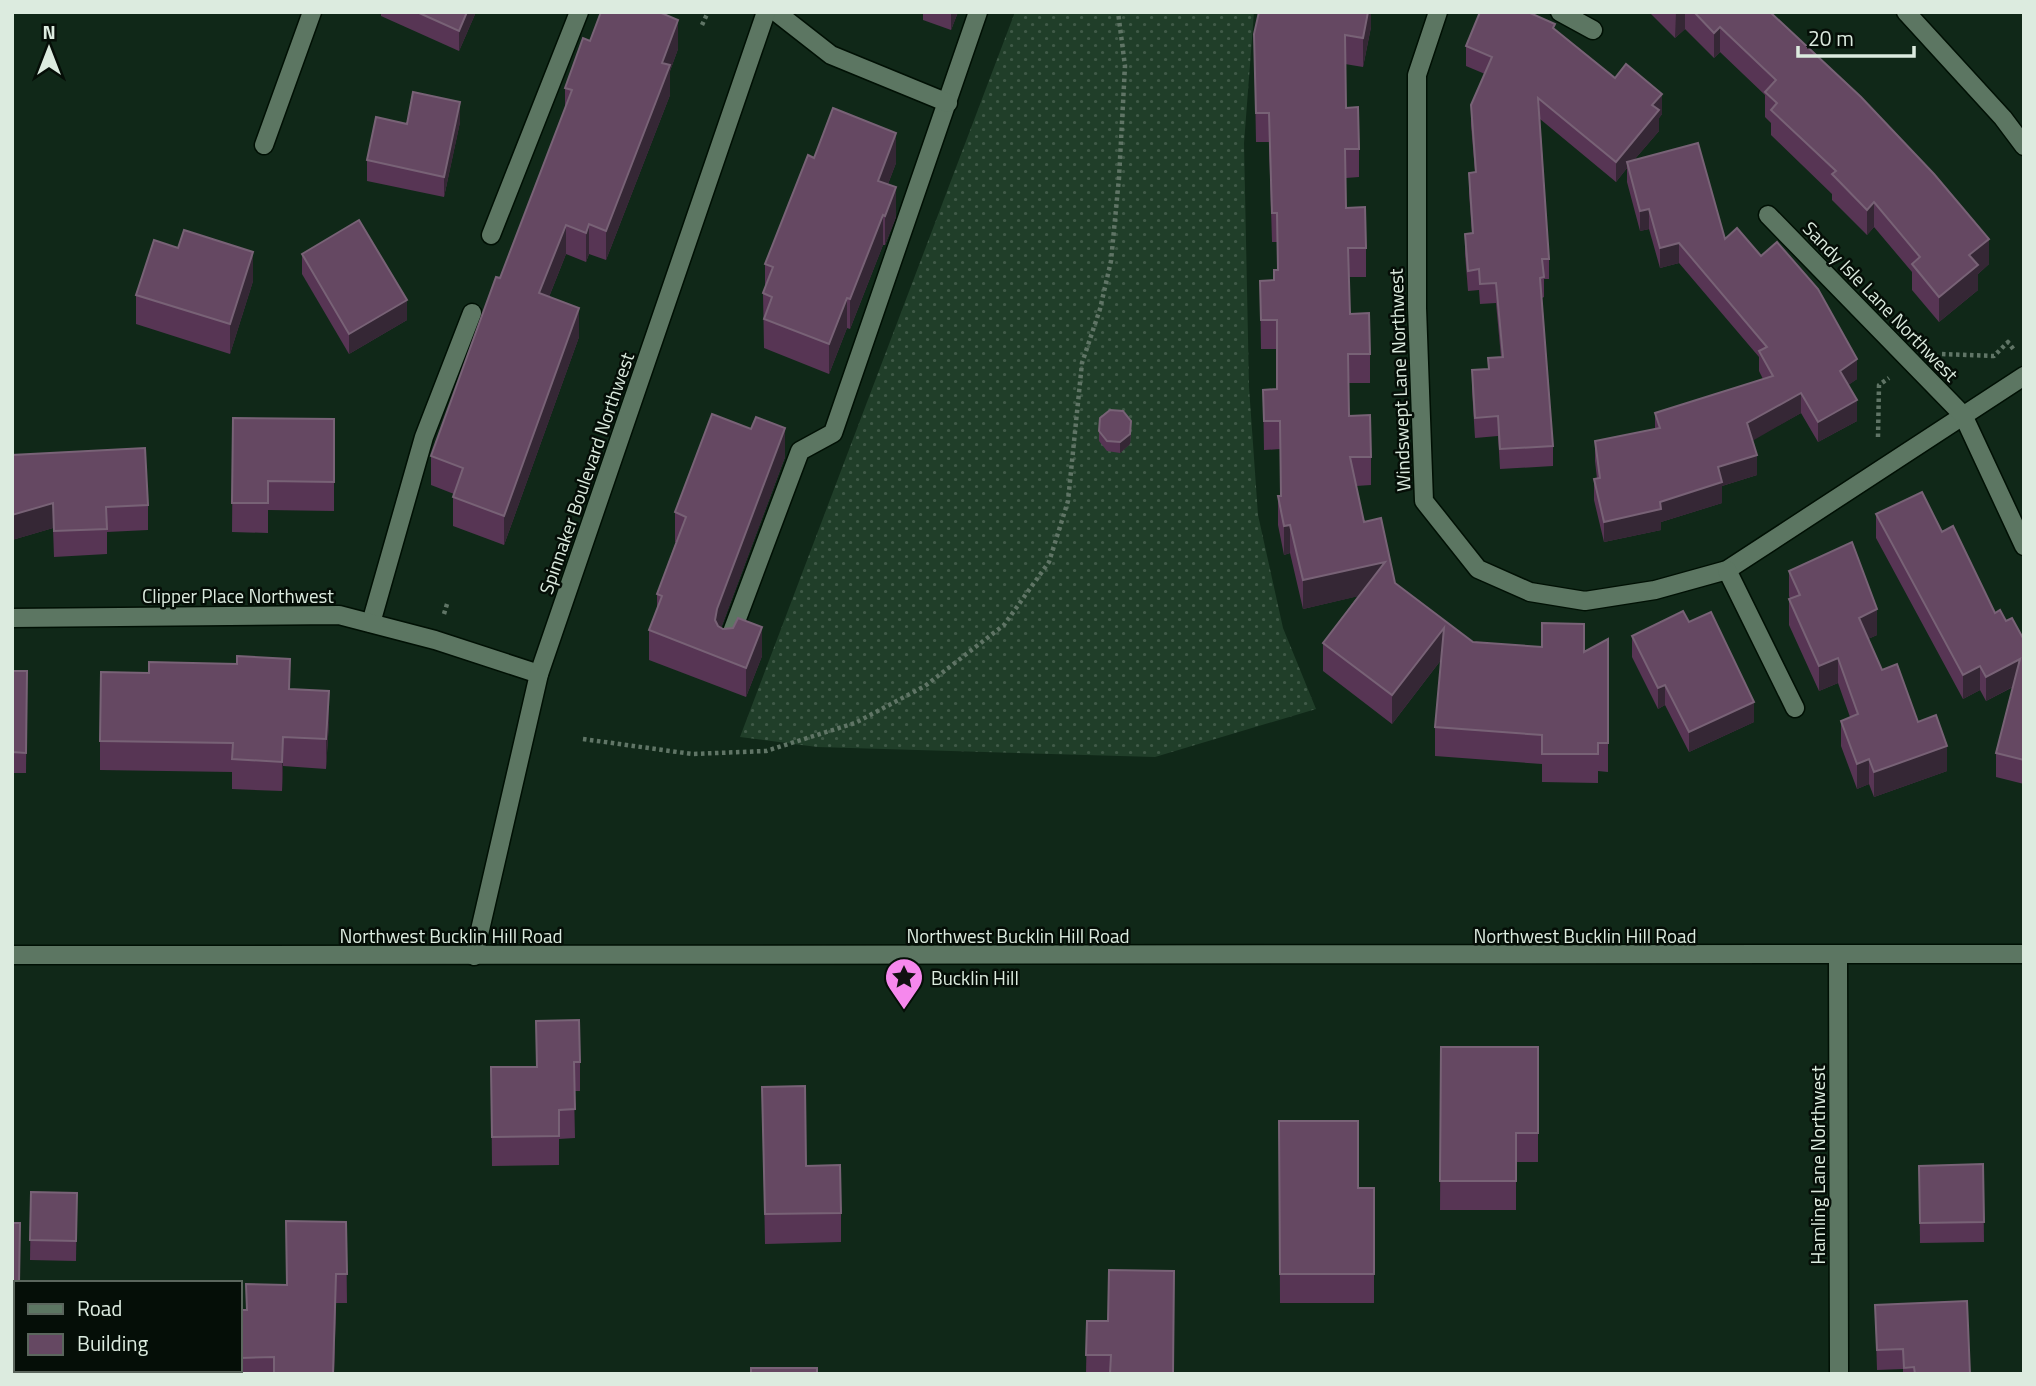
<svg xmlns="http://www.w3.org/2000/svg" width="2036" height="1386" font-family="'Titillium Web',sans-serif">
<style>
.grass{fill:url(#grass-dots)}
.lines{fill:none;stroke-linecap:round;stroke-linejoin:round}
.lane-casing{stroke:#001004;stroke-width:21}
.street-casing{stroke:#001004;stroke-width:21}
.secondary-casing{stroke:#001004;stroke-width:21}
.path{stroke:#607566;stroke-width:4.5;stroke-dasharray:3.5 3.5;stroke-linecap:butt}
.lane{stroke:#5c7662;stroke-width:18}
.street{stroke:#5c7662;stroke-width:18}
.secondary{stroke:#5c7662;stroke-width:18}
.wall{fill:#573554}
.shaded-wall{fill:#352735}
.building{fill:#654862;stroke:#786276;stroke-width:2}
.labels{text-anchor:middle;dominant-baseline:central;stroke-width:5;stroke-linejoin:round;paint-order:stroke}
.street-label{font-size:19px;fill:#dcebdf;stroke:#050e07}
.poi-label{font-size:19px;fill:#dcebdf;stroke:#050e07;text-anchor:start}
</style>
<defs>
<pattern id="grass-dots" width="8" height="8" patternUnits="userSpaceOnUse" patternTransform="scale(1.75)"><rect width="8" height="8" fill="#203e29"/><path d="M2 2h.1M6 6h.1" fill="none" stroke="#405a48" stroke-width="1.8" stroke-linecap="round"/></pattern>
</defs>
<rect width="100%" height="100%" fill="#102818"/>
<polygon class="grass" points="1015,12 1254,12 1244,143 1249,387 1258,515 1283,628 1316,709 1155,757 817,747 740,737"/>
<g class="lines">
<defs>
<g id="lane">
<polyline points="491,235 579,12"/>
<polyline points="371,623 424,437 472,313"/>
<polyline points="726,648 800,451 833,433 978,12"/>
</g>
<g id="street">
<polyline points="776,12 831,55 948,103"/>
<polyline points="1438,12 1417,75 1417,308 1424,501 1478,569 1530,592 1585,601 1655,590 1727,570 2024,376"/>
<polyline points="1560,12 1593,30"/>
<polyline points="1906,12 2003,118 2024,146"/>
<polyline points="264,145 312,12"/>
<polyline points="1768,215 1963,415 2024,546"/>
<polyline points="1727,570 1795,708"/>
<polyline points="12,618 339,615 435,640 539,674"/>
<polyline points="474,956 539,674 766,12"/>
<polyline points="1838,956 1839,1374"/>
</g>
<polyline id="secondary" points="12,955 2024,954"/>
</defs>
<use href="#lane" class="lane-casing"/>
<use href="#street" class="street-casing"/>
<use href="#secondary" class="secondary-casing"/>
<g class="path">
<polyline points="702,25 708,12"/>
<polyline points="1942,354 1994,356 2008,342 2014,350"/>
<polyline points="1878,437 1879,385 1889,378"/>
<polyline points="444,614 447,604"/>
<polyline points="583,739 692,754 766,751 855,723 925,686 1004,625 1049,562 1068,501 1082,363 1100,309 1111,261 1119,178 1125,66 1118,12"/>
</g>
<use href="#lane" class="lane"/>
<use href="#street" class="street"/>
<use href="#secondary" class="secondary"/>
</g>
<g class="wall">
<polygon points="381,12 476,12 459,51 381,16"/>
<polygon points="923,12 958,12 951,30 923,20"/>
<polygon points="1371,12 1371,27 1363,67 1345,64 1346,108 1359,149 1359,177 1346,178 1346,208 1366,248 1366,277 1349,277 1350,314 1370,354 1370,383 1349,383 1349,416 1371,457 1371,485 1356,486 1364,522 1395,583 1473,642 1584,652 1608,639 1608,772 1598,771 1598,783 1542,782 1542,764 1435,756 1435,727 1441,660 1392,724 1323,671 1323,643 1358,596 1303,609 1290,553 1284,555 1278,525 1278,496 1281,496 1280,449 1264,450 1263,390 1277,389 1277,349 1261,349 1260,281 1274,280 1278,270 1277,242 1272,242 1269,142 1256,142 1254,34"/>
<polygon points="1649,12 1770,12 1989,264 1978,274 1978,290 1939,322 1912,290 1912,272 1874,227 1867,235 1832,200 1832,194 1771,135 1771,123 1765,117 1765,95 1720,52 1714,58 1685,29 1675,38"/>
<polygon points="1555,29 1615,78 1662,114 1659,118 1659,131 1634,160 1725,239 1857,379 1848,385 1857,421 1818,442 1801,413 1752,440 1757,475 1722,486 1722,503 1661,522 1661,530 1604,542 1594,500 1594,479 1597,479 1595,461 1595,441 1655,429 1655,413 1763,379 1759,371 1759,357 1679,263 1660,268 1649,229 1640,231 1627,182 1627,168 1616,182 1540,119 1549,259 1549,279 1544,279 1544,297 1542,298 1553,446 1553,466 1500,469 1498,436 1475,438 1472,390 1472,370 1488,369 1488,358 1501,357 1496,303 1480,304 1479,290 1468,291 1465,254 1465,234 1472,234 1469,193 1469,173 1475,172 1471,125 1471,105 1485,74 1466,66 1466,46"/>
<polygon points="590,41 678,49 670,71 670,95 606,260 589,254 586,262 566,254 549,297 579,337 504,545 453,526 453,497 454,494 431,485 431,456 565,110 565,88"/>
<polygon points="460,122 444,197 367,181 367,160 407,124"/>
<polygon points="814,158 896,163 888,184 896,217 885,245 883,245 850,329 847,328 829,374 764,348 763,293 765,287 765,264"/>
<polygon points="302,254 407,320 349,354 302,274"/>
<polygon points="253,281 230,354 136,324 136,295"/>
<polygon points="233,418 334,419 334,511 268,510 268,533 232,532"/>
<polygon points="1099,431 1131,431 1130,444 1120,453 1107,451 1099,441"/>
<polygon points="12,455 148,505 148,530 107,532 107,554 54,557 53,528 12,540"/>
<polygon points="785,457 721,628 762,656 746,697 649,660 649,630 657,610 657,594 676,542 675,542 675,512"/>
<polygon points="1876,514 1942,532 1995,613 2006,621 2024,640 2024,784 1996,777 1996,753 2013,687 1986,701 1980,690 1963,699 1876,538"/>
<polygon points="1789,571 1877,635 1868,639 1882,670 1918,722 1947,771 1874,797 1869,784 1857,789 1841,746 1841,721 1850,717 1838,683 1819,691 1789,625 1789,599 1790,599 1789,596"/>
<polygon points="1689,622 1754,722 1689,752 1665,705 1658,709 1632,657 1632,636"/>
<polygon points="12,671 27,671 26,773 12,773"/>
<polygon points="290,690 329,721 326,769 283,766 282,791 232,789 232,772 100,770 100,741"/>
<polygon points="536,1021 580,1062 580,1091 574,1091 575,1138 559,1139 559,1165 492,1166 491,1067 536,1067"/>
<polygon points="1441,1047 1538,1047 1538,1162 1516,1162 1516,1210 1440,1210"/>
<polygon points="762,1087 806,1166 841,1213 841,1242 765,1244"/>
<polygon points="1279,1121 1358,1188 1374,1188 1374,1303 1280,1303"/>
<polygon points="1983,1164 1984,1242 1920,1243 1919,1167"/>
<polygon points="31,1192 77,1193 76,1261 30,1260"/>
<polygon points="346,1222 347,1303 336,1303 334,1374 222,1374 222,1370 240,1370 240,1310 246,1310 287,1285"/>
<polygon points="12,1223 16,1283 16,1327 12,1327"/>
<polygon points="1875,1305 1970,1374 1903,1374 1903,1369 1877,1370"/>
<polygon points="1087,1321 1173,1374 1086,1374"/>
</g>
<g class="shaded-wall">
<polygon points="467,12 476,12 459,51 459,31"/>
<polygon points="951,12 958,12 951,30"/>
<polygon points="1368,12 1371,12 1371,27 1363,67 1363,38"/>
<polygon points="1676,12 1685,12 1685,29 1675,38"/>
<polygon points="678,20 678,49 670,71 670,95 606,260 606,231 662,63"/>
<polygon points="1720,27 1720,52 1714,58 1714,33"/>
<polygon points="1662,94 1662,114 1659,118 1659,131 1628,167 1627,162 1627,168 1616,182 1616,162 1652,105"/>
<polygon points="460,102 460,122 444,197 444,177"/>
<polygon points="896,133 896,163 878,210 878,181"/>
<polygon points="896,187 896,217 885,245 885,216"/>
<polygon points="1874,202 1874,227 1867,235 1867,210"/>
<polygon points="1649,209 1649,229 1640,231 1640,211"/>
<polygon points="883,215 883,245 850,329 850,299"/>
<polygon points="589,224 589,254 586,262 586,233"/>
<polygon points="566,225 566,254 539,322 539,293"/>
<polygon points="1989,239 1989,264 1978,274 1978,290 1939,322 1939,297 1969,255"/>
<polygon points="1679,243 1679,263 1660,268 1660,248"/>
<polygon points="253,252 253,281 230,354 230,324"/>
<polygon points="847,298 847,328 829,374 829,344"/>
<polygon points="407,300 407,320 349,354 349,334"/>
<polygon points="579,308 579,337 504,545 504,516"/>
<polygon points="1857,359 1857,379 1840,391 1840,371"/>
<polygon points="1801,393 1801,413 1747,444 1747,423"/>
<polygon points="1857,400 1857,421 1818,442 1818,422"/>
<polygon points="1131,421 1130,444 1120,453 1120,442"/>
<polygon points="785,428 785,457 717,639 715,620 717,609"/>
<polygon points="1757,455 1757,475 1722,486 1722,503 1661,522 1661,530 1604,542 1604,522 1660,502 1718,467"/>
<polygon points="53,503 53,528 12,540 12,515"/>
<polygon points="1290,525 1290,553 1284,555 1284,526"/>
<polygon points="1385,562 1385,590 1303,609 1303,580"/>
<polygon points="1877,609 1877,635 1859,643 1859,618"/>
<polygon points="762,627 762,656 746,697 746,668"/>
<polygon points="1444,628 1444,656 1392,724 1392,695"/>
<polygon points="1838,658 1838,683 1819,691 1819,666"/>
<polygon points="2020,659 2020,683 1986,701 1986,677"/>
<polygon points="1980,666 1980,690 1963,699 1963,675"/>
<polygon points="1665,685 1665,705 1658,709 1658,688"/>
<polygon points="329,691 329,721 326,769 326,739"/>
<polygon points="1754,702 1754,722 1689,752 1689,732"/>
<polygon points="283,737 283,766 282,791 282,762"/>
<polygon points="1947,746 1947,771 1874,797 1874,772"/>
<polygon points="1869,759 1869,784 1857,789 1857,764"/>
<polygon points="336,1274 334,1374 333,1374"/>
</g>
<g class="building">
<polygon points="417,12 467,12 459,31"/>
<polygon points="601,12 659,12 678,20 662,63 670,65 606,231 589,224 586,233 566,225 539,293 579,308 504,516 453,497 463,468 431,456 496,277 500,278 572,90 565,88 583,38 590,41"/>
<polygon points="1259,12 1368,12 1363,38 1345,35 1346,108 1358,107 1359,149 1345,149 1346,208 1365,207 1366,248 1348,248 1350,314 1369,313 1370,354 1348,354 1349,416 1370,415 1371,457 1350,457 1364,522 1381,518 1395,583 1473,642 1542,647 1542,623 1584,624 1584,652 1608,639 1608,743 1598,743 1598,754 1542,754 1542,735 1435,727 1444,628 1392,695 1323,643 1385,562 1303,580 1290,525 1284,526 1278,496 1281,496 1280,421 1264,421 1263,390 1277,389 1277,320 1261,320 1260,281 1274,280 1274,270 1278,270 1277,213 1272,213 1269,113 1256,113 1254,34"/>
<polygon points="1480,12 1528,12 1555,24 1553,28 1615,78 1626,64 1662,94 1652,105 1659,110 1616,162 1538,98 1549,259 1542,259 1544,277 1540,278 1553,446 1500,449 1498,416 1475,418 1472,370 1489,369 1488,358 1503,357 1496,283 1480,284 1479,269 1468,271 1465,234 1473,233 1469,173 1476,172 1471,105 1492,57 1466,46"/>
<polygon points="1694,12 1770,12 1861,97 1934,174 1989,239 1969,255 1978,265 1939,297 1912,264 1920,257 1874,202 1867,210 1832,174 1836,171 1771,110 1777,103 1765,92 1776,80 1720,27 1714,33"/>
<polygon points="413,92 460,102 444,177 367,160 376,117 407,124"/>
<polygon points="833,108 896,133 878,181 896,187 885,216 883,215 850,299 847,298 829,344 764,319 772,297 763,293 773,267 765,264 808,155 814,158"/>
<polygon points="1698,143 1725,239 1737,228 1761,256 1777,242 1818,289 1857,359 1840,371 1857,400 1818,422 1801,393 1747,423 1757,455 1718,467 1722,482 1660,502 1661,509 1604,522 1594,479 1600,478 1595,441 1660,428 1655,413 1773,376 1759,351 1767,347 1679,243 1660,248 1649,209 1640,211 1627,162"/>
<polygon points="359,220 407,300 349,334 302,254"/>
<polygon points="184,230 253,252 230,324 136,295 154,240 178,248"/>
<polygon points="1110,410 1123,411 1131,421 1130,434 1120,442 1107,441 1099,431 1100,418"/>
<polygon points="712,414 751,429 756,417 785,428 717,609 715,620 718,626 723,629 733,628 738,618 762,627 746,668 649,630 662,596 657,594 686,517 675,512"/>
<polygon points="233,418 334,419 334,482 268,481 268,503 232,503"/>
<polygon points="145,448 148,505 106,507 107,529 54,531 53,503 12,515 12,455"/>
<polygon points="1922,492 1942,532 1953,526 1995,613 2000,610 2006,621 2012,618 2024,640 2024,760 1996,753 2020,659 1986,677 1980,666 1963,675 1876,514"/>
<polygon points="1852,542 1877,609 1859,618 1882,670 1897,664 1918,722 1936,715 1947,746 1874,772 1869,759 1857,764 1841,721 1858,714 1838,658 1819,666 1789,599 1800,595 1789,571"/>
<polygon points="1683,611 1689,622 1711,612 1754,702 1689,732 1665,685 1658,688 1632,636"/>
<polygon points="237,656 290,659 289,689 329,691 326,739 283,737 282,762 232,759 233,743 100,741 101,672 149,673 149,662 237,664"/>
<polygon points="12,671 27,671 26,753 12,752"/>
<polygon points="579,1020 580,1062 574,1062 575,1109 559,1110 559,1136 492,1137 491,1067 537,1067 536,1021"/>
<polygon points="1441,1047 1538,1047 1538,1133 1516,1133 1516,1181 1440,1181"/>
<polygon points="805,1086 806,1166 840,1165 841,1213 765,1214 762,1087"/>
<polygon points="1279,1121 1358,1121 1358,1188 1374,1188 1374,1274 1280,1274"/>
<polygon points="1983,1164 1984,1222 1920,1223 1919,1166"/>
<polygon points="31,1192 77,1193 76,1241 30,1240"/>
<polygon points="286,1221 346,1222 347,1274 336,1274 333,1374 274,1374 274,1357 240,1358 240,1310 247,1310 246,1284 287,1285"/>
<polygon points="12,1223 20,1223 19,1283 16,1283 16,1307 12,1307"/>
<polygon points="1109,1270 1174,1271 1173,1374 1110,1374 1111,1355 1086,1355 1087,1321 1108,1321"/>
<polygon points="1967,1301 1970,1374 1915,1374 1914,1367 1904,1368 1903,1349 1877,1350 1875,1305"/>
<rect x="751" y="1368" width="66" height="6"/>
</g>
<defs>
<symbol id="sight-pin" viewBox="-11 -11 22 30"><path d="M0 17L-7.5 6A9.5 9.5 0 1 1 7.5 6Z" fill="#f688ed" stroke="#050e07"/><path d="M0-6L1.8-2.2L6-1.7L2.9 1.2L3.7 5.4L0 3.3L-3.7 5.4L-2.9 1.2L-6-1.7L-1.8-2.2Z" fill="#111"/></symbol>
</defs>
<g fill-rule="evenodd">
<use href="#sight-pin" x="882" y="955" width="44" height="60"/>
</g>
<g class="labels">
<g class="street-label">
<text transform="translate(1881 301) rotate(46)">Sandy Isle Lane Northwest</text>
<text transform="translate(1399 380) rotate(-92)">Windswept Lane Northwest</text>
<text transform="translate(586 473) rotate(-71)">Spinnaker Boulevard Northwest</text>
<text x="238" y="595">Clipper Place Northwest</text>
<text x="451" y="935">Northwest Bucklin Hill Road</text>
<text x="1018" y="935">Northwest Bucklin Hill Road</text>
<text x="1585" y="935">Northwest Bucklin Hill Road</text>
<text transform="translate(1817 1165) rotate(-90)">Hamling Lane Northwest</text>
</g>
<g class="poi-label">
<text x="931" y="977">Bucklin Hill</text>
</g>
</g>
<rect width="2036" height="1386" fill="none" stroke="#dcebdf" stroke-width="28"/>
<rect x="14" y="1281" width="228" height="91" fill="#050e07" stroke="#5b665d" stroke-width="2"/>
<rect x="28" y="1304" width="35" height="10" fill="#5c7662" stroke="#5b665d" stroke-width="2"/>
<text x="77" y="1316" font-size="21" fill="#dcebdf">Road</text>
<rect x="28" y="1334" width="35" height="21" fill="#654862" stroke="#5b665d" stroke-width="2"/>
<text x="77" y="1351" font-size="21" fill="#dcebdf">Building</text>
<g transform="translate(49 49)" stroke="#050e07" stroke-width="5" paint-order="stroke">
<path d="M0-5L12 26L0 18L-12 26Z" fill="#dcebdf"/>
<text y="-10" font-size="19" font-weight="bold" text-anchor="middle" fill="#dcebdf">N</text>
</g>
<path d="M1798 46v10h116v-10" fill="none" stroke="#dcebdf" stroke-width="3.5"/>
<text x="1808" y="46" font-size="21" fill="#dcebdf" stroke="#050e07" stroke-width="5" paint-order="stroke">20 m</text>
</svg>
